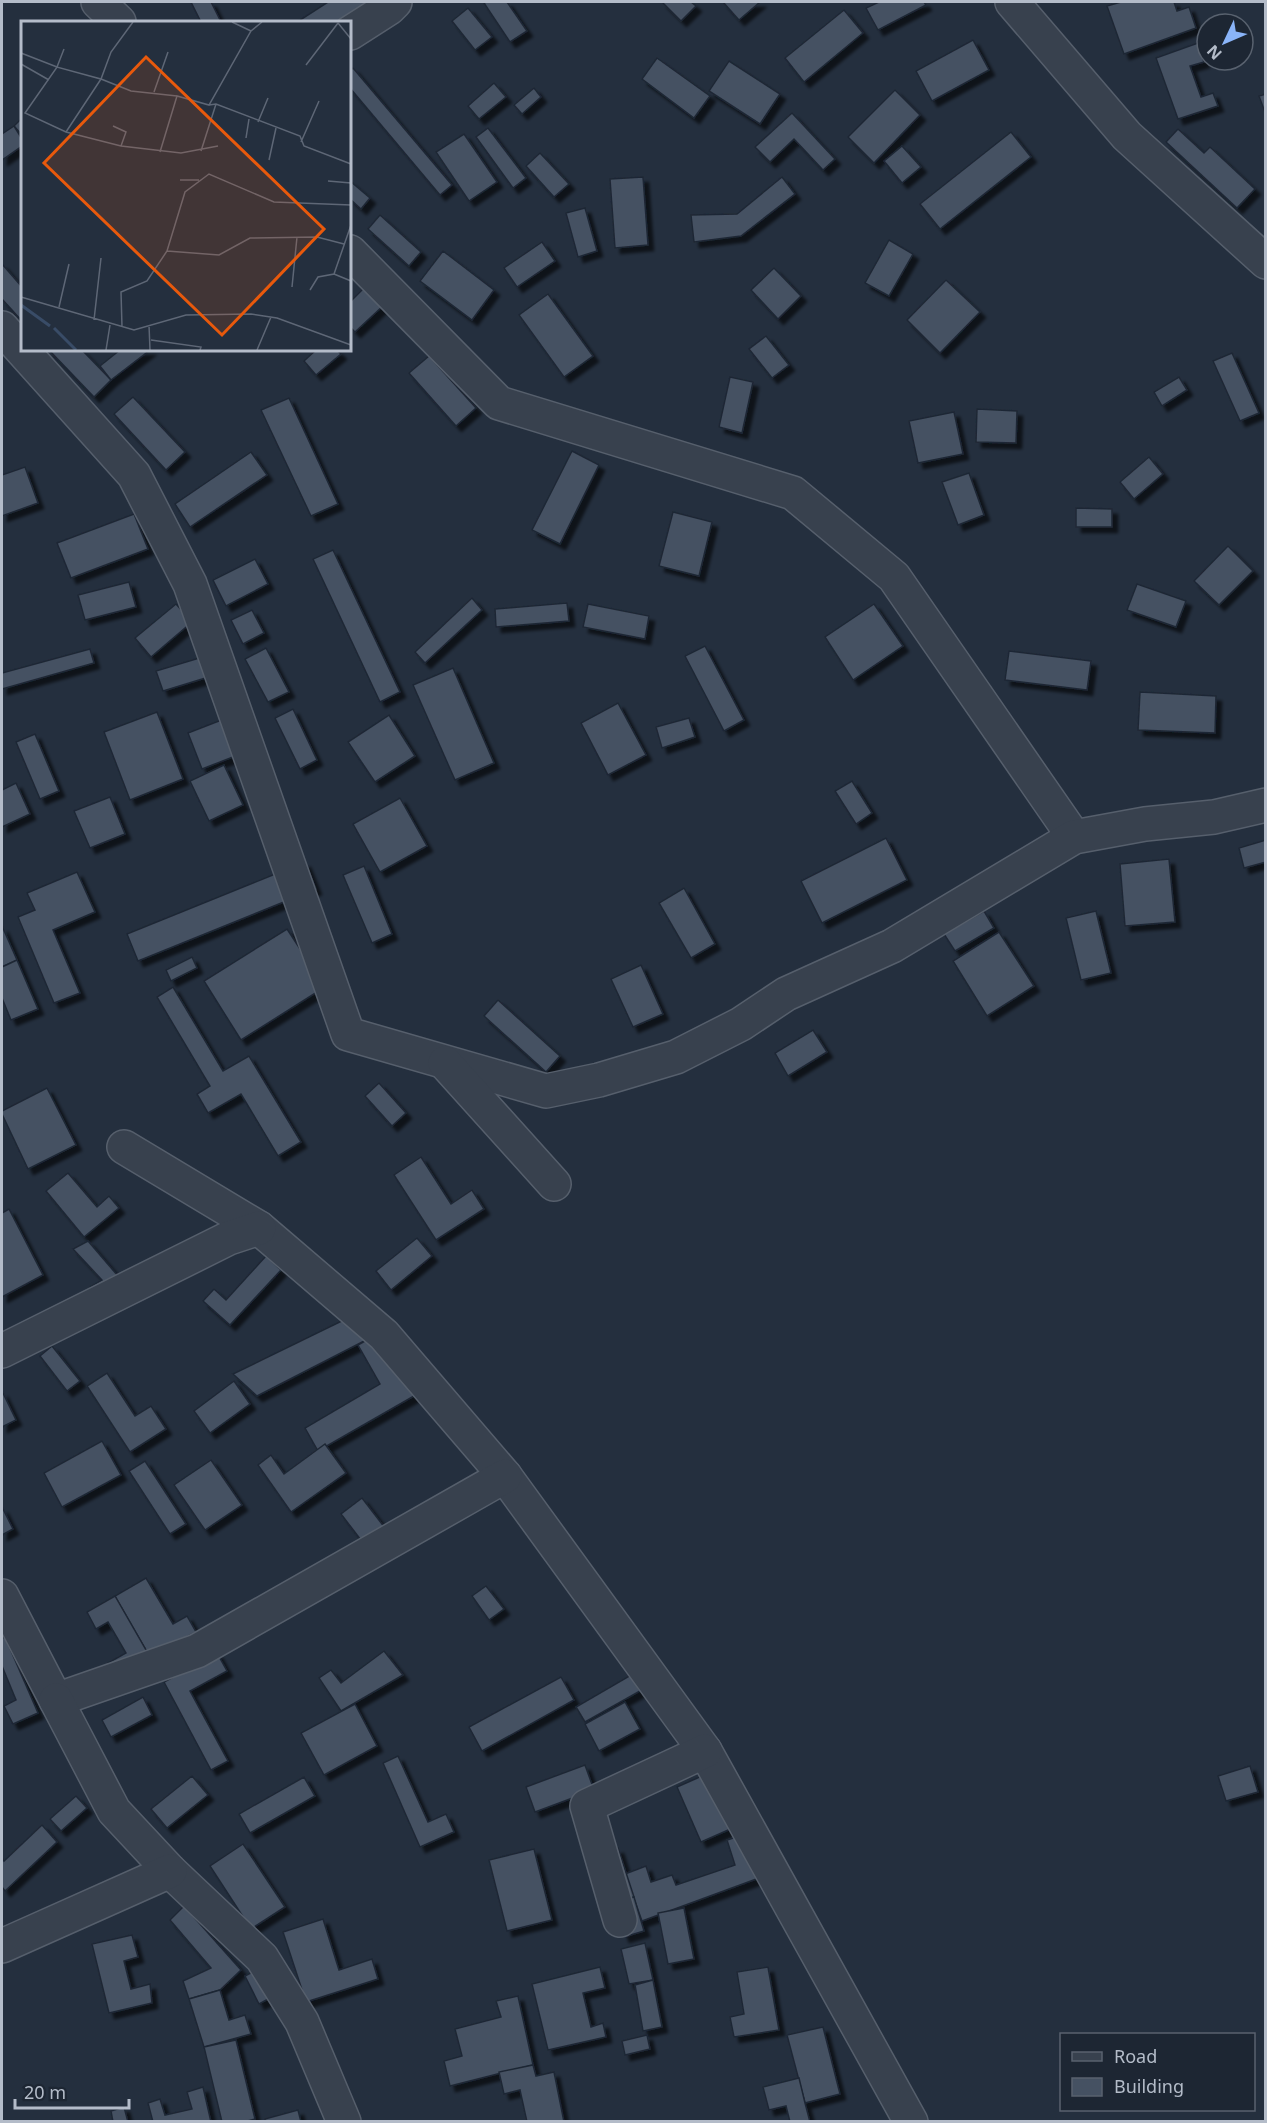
<svg xmlns="http://www.w3.org/2000/svg" width="1267" height="2123" font-family="'Noto Sans',sans-serif">
<style>
.building{fill:#455162;stroke:#1f2835;stroke-width:1.5;filter:url(#shadow)}
.lines{fill:none;stroke-linecap:round;stroke-linejoin:round}
.minor-casing{stroke:#565f6c;stroke-width:36}
.minor{stroke:#38414e;stroke-width:33}
.inset-river{fill:none;stroke:#394c67;stroke-width:3}
.inset-road{fill:none;stroke:#5e6776;stroke-width:1.5}
.view{fill:#e8590c;fill-opacity:0.15;stroke:#e8590c;stroke-width:3}
.inset-edge{fill:none;stroke:#b4bcc9;stroke-width:3}
</style>
<defs>
<filter id="shadow"><feDropShadow dx="5.5" dy="5.5" stdDeviation="1.5" flood-color="#0009"/></filter>
</defs>
<rect width="100%" height="100%" fill="#242f3e"/>
<g class="building">
<polygon points="191,2 211,2 221,22 201,22"/>
<polygon points="328,2 377,2 349,22 297,22"/>
<polygon points="486,2 507,2 527,31 510,42 484,3"/>
<polygon points="662,2 691,2 696,6 681,21"/>
<polygon points="723,2 760,2 739,20"/>
<polygon points="879,2 924,2 926,5 878,30 866,8"/>
<polygon points="1121,2 1174,2 1177,11 1189,7 1196,28 1124,54 1107,6"/>
<polygon points="468,8 492,37 475,50 452,21"/>
<polygon points="844,10 863,33 804,82 785,58"/>
<polygon points="973,40 989,70 932,101 916,71"/>
<polygon points="1198,43 1204,62 1190,66 1201,97 1213,93 1218,106 1178,119 1156,58"/>
<polygon points="657,58 710,96 694,118 642,79"/>
<polygon points="729,61 780,94 760,124 709,91"/>
<polygon points="353,68 452,185 440,195 350,88 350,71"/>
<polygon points="494,83 506,97 479,119 468,106"/>
<polygon points="534,88 541,97 522,114 514,105"/>
<polygon points="895,90 920,115 874,163 848,137"/>
<polygon points="1266,94 1266,115 1259,96"/>
<polygon points="792,113 835,159 823,170 794,139 770,162 755,147"/>
<polygon points="22,118 22,135 14,126"/>
<polygon points="14,126 22,139 22,146 2,160 2,134"/>
<polygon points="488,128 526,178 513,188 476,137"/>
<polygon points="1178,129 1204,153 1210,147 1255,189 1237,208 1166,142"/>
<polygon points="1011,132 1031,157 940,229 920,204"/>
<polygon points="464,134 497,182 469,201 436,152"/>
<polygon points="902,146 921,167 902,183 884,161"/>
<polygon points="540,153 569,184 554,197 526,166"/>
<polygon points="643,177 648,245 615,248 610,179"/>
<polygon points="782,177 795,194 741,236 694,242 691,215 737,214"/>
<polygon points="350,181 370,198 361,209 350,199"/>
<polygon points="585,208 597,251 578,257 566,213"/>
<polygon points="380,215 421,252 409,266 368,229"/>
<polygon points="889,240 913,254 889,296 865,283"/>
<polygon points="542,242 555,261 517,287 504,268"/>
<polygon points="443,251 494,290 472,320 420,281"/>
<polygon points="2,264 22,287 22,321 2,299"/>
<polygon points="774,268 801,296 778,319 751,290"/>
<polygon points="946,280 980,312 940,353 907,320"/>
<polygon points="367,285 385,304 355,332 350,327 350,302"/>
<polygon points="548,294 593,356 564,377 519,315"/>
<polygon points="766,336 789,365 772,378 749,349"/>
<polygon points="49,350 82,350 111,380 94,397"/>
<polygon points="120,350 150,350 111,380 100,366"/>
<polygon points="316,350 337,350 341,354 316,375 304,361"/>
<polygon points="1232,353 1259,413 1240,421 1213,361"/>
<polygon points="429,356 476,408 456,426 409,373"/>
<polygon points="730,377 753,382 742,433 719,427"/>
<polygon points="1179,377 1187,390 1162,406 1154,392"/>
<polygon points="133,397 185,452 166,470 114,414"/>
<polygon points="289,398 338,504 311,516 261,410"/>
<polygon points="977,409 1017,411 1016,443 976,442"/>
<polygon points="954,412 963,454 918,463 909,421"/>
<polygon points="572,451 599,465 560,544 532,530"/>
<polygon points="251,452 267,475 190,527 175,504"/>
<polygon points="1149,457 1163,474 1134,499 1120,482"/>
<polygon points="25,467 38,503 2,516 2,475"/>
<polygon points="969,473 984,515 958,525 942,482"/>
<polygon points="1076,508 1112,509 1112,527 1076,527"/>
<polygon points="673,512 712,522 699,576 659,566"/>
<polygon points="134,514 148,549 71,578 57,543"/>
<polygon points="1228,546 1253,571 1219,605 1194,581"/>
<polygon points="333,550 400,692 380,702 313,559"/>
<polygon points="255,559 268,584 226,606 213,580"/>
<polygon points="129,582 136,607 85,620 78,595"/>
<polygon points="1137,584 1186,601 1176,627 1127,610"/>
<polygon points="472,598 482,610 425,663 415,652"/>
<polygon points="567,603 569,621 496,627 495,609"/>
<polygon points="176,604 192,622 151,657 135,638"/>
<polygon points="588,604 649,616 645,639 583,627"/>
<polygon points="874,604 903,646 853,680 825,637"/>
<polygon points="252,610 264,633 243,644 231,620"/>
<polygon points="705,646 744,720 724,731 685,656"/>
<polygon points="266,648 289,692 268,702 245,659"/>
<polygon points="90,649 94,663 2,689 2,673"/>
<polygon points="1009,651 1091,661 1087,690 1005,680"/>
<polygon points="206,656 212,676 163,691 156,671"/>
<polygon points="453,668 494,763 455,780 413,685"/>
<polygon points="1140,692 1216,696 1215,733 1138,730"/>
<polygon points="618,703 646,755 608,775 581,723"/>
<polygon points="293,709 317,760 300,769 275,718"/>
<polygon points="157,712 183,779 130,800 104,732"/>
<polygon points="242,712 256,748 202,769 188,733"/>
<polygon points="389,715 415,756 375,782 348,742"/>
<polygon points="689,718 695,737 662,748 656,727"/>
<polygon points="35,734 59,791 40,799 16,742"/>
<polygon points="224,765 243,805 209,821 190,781"/>
<polygon points="852,781 872,813 856,824 835,791"/>
<polygon points="16,783 30,814 2,827 2,790"/>
<polygon points="110,797 125,834 90,848 74,811"/>
<polygon points="400,798 427,846 380,872 353,824"/>
<polygon points="886,838 907,880 822,923 801,881"/>
<polygon points="1266,840 1266,862 1244,868 1239,848"/>
<polygon points="1169,859 1175,922 1125,926 1120,864"/>
<polygon points="305,862 316,889 138,961 127,934"/>
<polygon points="364,866 392,934 372,943 343,875"/>
<polygon points="77,872 95,912 53,930 80,993 54,1003 18,917 35,910 27,893"/>
<polygon points="684,888 715,944 691,958 659,903"/>
<polygon points="984,911 994,928 955,951 944,934"/>
<polygon points="1096,911 1111,973 1081,980 1066,918"/>
<polygon points="2,926 17,960 2,967"/>
<polygon points="287,929 325,987 241,1040 204,981"/>
<polygon points="999,932 1034,986 987,1016 953,961"/>
<polygon points="192,957 197,968 171,981 166,970"/>
<polygon points="17,960 38,1009 11,1020 2,998 2,967"/>
<polygon points="641,965 663,1014 633,1027 611,979"/>
<polygon points="173,987 223,1071 249,1056 301,1142 278,1156 241,1094 208,1113 197,1094 210,1086 157,997"/>
<polygon points="498,1000 560,1056 546,1072 484,1016"/>
<polygon points="813,1030 827,1052 788,1076 775,1053"/>
<polygon points="379,1083 406,1113 392,1126 365,1096"/>
<polygon points="47,1088 76,1145 28,1169 2,1114 2,1111"/>
<polygon points="421,1157 451,1204 472,1190 484,1209 436,1240 394,1175"/>
<polygon points="68,1173 97,1207 109,1196 119,1208 84,1237 46,1191"/>
<polygon points="9,1209 43,1275 2,1297 2,1213"/>
<polygon points="417,1238 432,1256 391,1290 376,1271"/>
<polygon points="88,1241 124,1283 96,1297 90,1287 102,1280 73,1249"/>
<polygon points="266,1256 281,1270 230,1325 203,1301 214,1289 226,1300"/>
<polygon points="356,1314 372,1337 257,1396 233,1374"/>
<polygon points="372,1337 414,1396 318,1451 305,1428 380,1384 358,1345"/>
<polygon points="52,1346 80,1381 67,1391 40,1356"/>
<polygon points="107,1373 135,1416 151,1406 166,1429 130,1452 87,1386"/>
<polygon points="234,1381 250,1404 210,1433 194,1411"/>
<polygon points="2,1391 16,1420 2,1427"/>
<polygon points="102,1441 121,1475 62,1507 44,1473"/>
<polygon points="325,1444 346,1473 291,1512 258,1465 271,1455 284,1474"/>
<polygon points="211,1460 242,1505 205,1530 174,1485"/>
<polygon points="145,1461 186,1524 170,1534 129,1471"/>
<polygon points="362,1498 385,1528 364,1544 341,1514"/>
<polygon points="2,1507 13,1529 2,1535"/>
<polygon points="146,1578 173,1624 187,1616 196,1632 150,1657 115,1596"/>
<polygon points="486,1586 504,1609 489,1620 472,1596"/>
<polygon points="115,1596 150,1657 116,1676 108,1663 126,1653 108,1622 96,1629 87,1612"/>
<polygon points="5,1637 38,1713 13,1724 4,1706 16,1700 2,1666 2,1638"/>
<polygon points="384,1651 403,1675 341,1711 319,1678 331,1670 341,1683"/>
<polygon points="217,1653 227,1671 190,1691 228,1761 211,1770 164,1682"/>
<polygon points="631,1675 640,1691 585,1722 576,1707"/>
<polygon points="561,1677 574,1700 482,1751 469,1727"/>
<polygon points="143,1697 152,1715 111,1737 102,1720"/>
<polygon points="625,1702 640,1729 599,1751 585,1724"/>
<polygon points="355,1704 377,1746 324,1775 301,1733"/>
<polygon points="398,1756 428,1822 446,1814 454,1832 420,1847 383,1763"/>
<polygon points="585,1765 594,1790 535,1812 526,1787"/>
<polygon points="1250,1766 1258,1792 1226,1801 1218,1776"/>
<polygon points="711,1772 735,1827 701,1842 677,1787"/>
<polygon points="192,1776 208,1795 167,1828 151,1809"/>
<polygon points="304,1777 315,1796 250,1833 239,1814"/>
<polygon points="76,1796 87,1808 61,1831 50,1819"/>
<polygon points="42,1825 57,1842 5,1891 2,1887 2,1858 4,1861"/>
<polygon points="743,1835 759,1878 642,1921 625,1874 646,1866 651,1882 672,1875 676,1885 735,1865 727,1840"/>
<polygon points="243,1844 285,1907 251,1929 210,1866"/>
<polygon points="618,1848 634,1897 620,1901 590,1857"/>
<polygon points="534,1849 552,1920 507,1931 489,1860"/>
<polygon points="634,1897 644,1931 624,1937 618,1920 602,1907"/>
<polygon points="184,1906 241,1970 220,1990 189,1999 183,1981 211,1968 170,1920"/>
<polygon points="684,1908 694,1959 668,1964 658,1913"/>
<polygon points="323,1919 339,1970 372,1959 378,1979 306,2002 283,1932"/>
<polygon points="132,1935 138,1957 124,1961 131,1989 150,1984 152,2003 109,2013 92,1944"/>
<polygon points="645,1943 653,1980 629,1984 621,1949"/>
<polygon points="600,1967 605,1988 583,1993 591,2027 603,2023 606,2037 548,2050 532,1984"/>
<polygon points="768,1967 779,2030 734,2037 730,2017 744,2014 737,1972"/>
<polygon points="258,1969 272,1997 259,2004 245,1976"/>
<polygon points="653,1980 662,2027 643,2031 635,1985"/>
<polygon points="220,1990 229,2020 245,2015 251,2034 204,2047 189,1999"/>
<polygon points="518,1996 533,2065 450,2086 444,2061 462,2056 455,2029 501,2017 496,2001"/>
<polygon points="823,2027 840,2094 805,2103 787,2035"/>
<polygon points="647,2035 650,2049 625,2055 622,2041"/>
<polygon points="236,2040 255,2119 244,2122 222,2122 204,2047"/>
<polygon points="533,2065 536,2076 554,2072 564,2122 527,2122 520,2090 504,2094 499,2072"/>
<polygon points="799,2078 805,2103 810,2122 790,2122 786,2106 769,2110 763,2087"/>
<polygon points="203,2087 211,2122 153,2122 148,2103 160,2099 165,2115 192,2109 187,2092"/>
<polygon points="124,2107 128,2122 113,2122 111,2111"/>
<polygon points="298,2110 301,2122 266,2122 265,2119"/>
</g>
<g class="lines">
<defs>
<g id="minor">
<polyline points="98,2 119,22"/>
<polyline points="1012,2 1127,136 1266,262"/>
<polyline points="350,33 389,8 395,2"/>
<polyline points="350,252 499,403 793,493 894,577 1074,837"/>
<polyline points="2,328 134,475 190,584 348,1034 546,1091 599,1080 676,1057 741,1024 786,994 892,946 1074,837 1145,824 1214,817 1266,805"/>
<polyline points="445,1063 554,1184"/>
<polyline points="124,1147 259,1228 384,1335 505,1476 705,1751 911,2122"/>
<polyline points="2,1351 229,1238 259,1228"/>
<polyline points="2,1596 56,1700 197,1651 505,1476"/>
<polyline points="56,1700 114,1811 170,1871 262,1958 302,2022 344,2122"/>
<polyline points="620,1920 587,1806 705,1751"/>
<polyline points="2,1946 170,1871"/>
</g>
</defs>
<use href="#minor" class="minor-casing"/>
<use href="#minor" class="minor"/>
</g>
<g transform="translate(21 21)">
<rect width="330" height="330" fill="#242f3e"/>
<path class="inset-river" d="M0,284L29,305M33,307L55,329"/>
<path class="inset-road" d="M112,1L90,31L80,58L36,46L4,92L45,111L100,125L160,132L197,125M211,1L230,10M317,2L330,18M0,32L36,46L43,28M0,43L28,59M285,44L317,2M133,71L147,31M188,84L195,83L279,115L283,125L330,143M237,101L247,77M92,105L105,111L100,125M45,111L80,58L110,70L156,75M225,117L228,98M280,121L298,80M180,130L195,83M139,131L156,75L188,84L230,10L241,1M248,139L255,107M159,159H178M307,160L330,162M146,230L198,234L229,217L296,216L323,223M313,253L330,260M271,266L276,216M289,269L297,256L313,253L330,204M0,276L113,309L165,294L230,293L256,297L330,324M38,286L48,243M73,299L80,237M128,304L129,329M101,306L100,271L126,260L146,230L164,171L188,153L253,181L330,184M130,319L180,326L179,329M85,329L89,304M236,329L250,296"/>
<path class="view" d="M125,36L303,208L201,314L23,142Z"/>
<rect width="330" height="330" class="inset-edge"/>
</g>
<rect width="1267" height="2123" fill="none" stroke="#b4bcc9" stroke-width="6"/>
<rect x="1060" y="2033" width="195" height="78" fill="#1d2633" stroke="#59626f" stroke-width="1.5"/>
<rect x="1072" y="2052" width="30" height="9" fill="#38414e" stroke="#59626f" stroke-width="1.5"/>
<text x="1114" y="2063" font-size="18" fill="#b4bcc9">Road</text>
<rect x="1072" y="2078" width="30" height="18" fill="#455162" stroke="#59626f" stroke-width="1.5"/>
<text x="1114" y="2093" font-size="18" fill="#b4bcc9">Building</text>
<g transform="translate(1225 42) rotate(226)"><circle r="28" fill="#1d2633" stroke="#59626f" stroke-width="1.5"/>
<path d="M0-4.5L10 22L0 15L-10 22Z" fill="#8ab4f8"/>
<text y="-9" font-size="16" font-weight="bold" text-anchor="middle" fill="#b4bcc9">N</text>
</g>
<path d="M15 2099v9h114v-9" fill="none" stroke="#b4bcc9" stroke-width="3"/>
<text x="24" y="2099" font-size="18" fill="#b4bcc9" stroke="#1d2633" stroke-width="4.5" paint-order="stroke">20 m</text>
</svg>
